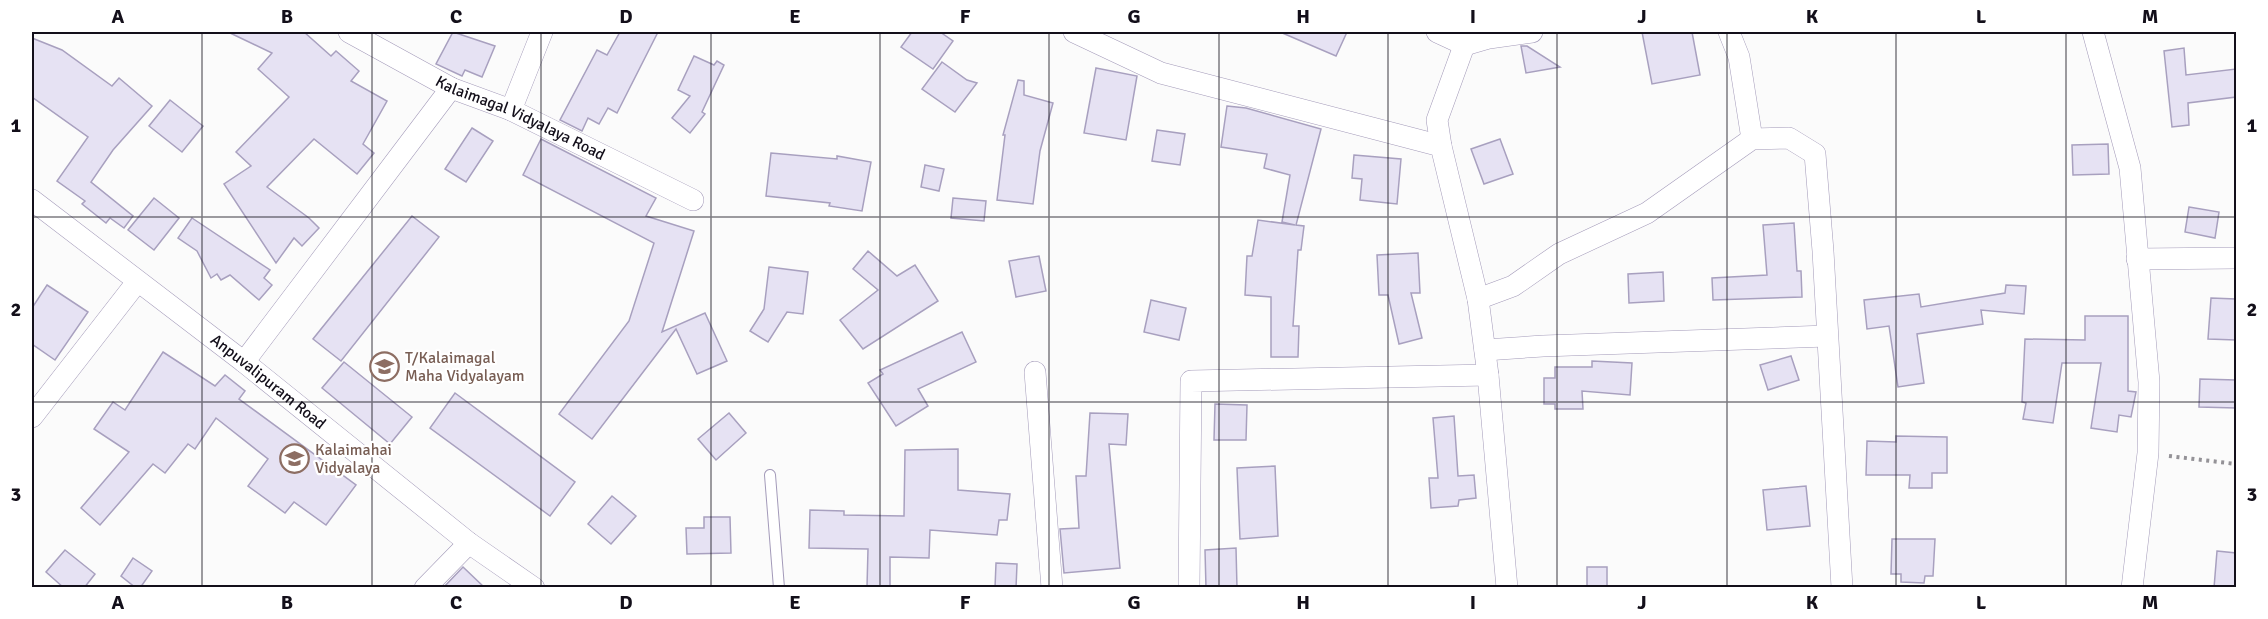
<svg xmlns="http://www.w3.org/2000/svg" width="2268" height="619" font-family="Signika,sans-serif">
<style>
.building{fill:#e6e2f3;stroke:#a8a0bf;stroke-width:1.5}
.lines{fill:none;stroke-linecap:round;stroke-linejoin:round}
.service-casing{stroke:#a39ab9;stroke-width:12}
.minor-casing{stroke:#a39ab9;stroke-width:22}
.path{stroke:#949297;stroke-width:4;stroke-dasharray:3 4.5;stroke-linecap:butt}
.service{stroke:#fff;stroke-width:10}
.minor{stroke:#fff;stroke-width:21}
.grid{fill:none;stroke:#130f1a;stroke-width:1.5;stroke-opacity:0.55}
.labels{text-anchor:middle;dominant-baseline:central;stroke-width:4.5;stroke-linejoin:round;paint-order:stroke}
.street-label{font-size:16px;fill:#130f1a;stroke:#fff}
.education-label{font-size:16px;fill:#785e54;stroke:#fff;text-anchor:start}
.neatline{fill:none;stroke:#130f1a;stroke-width:2}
.grid-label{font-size:20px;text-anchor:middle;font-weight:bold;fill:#130f1a}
</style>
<rect width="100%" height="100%" fill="#fbfbfb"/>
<g class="building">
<polygon points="228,32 304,32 331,56 336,51 359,71 351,81 387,101 363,144 374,153 357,174 314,139 267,187 309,218 319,228 302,246 294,238 276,263 224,184 251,166 236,152 289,97 258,69 272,53"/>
<polygon points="453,32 495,46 482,77 465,70 462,76 436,64"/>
<polygon points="620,32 658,32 617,113 608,108 599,124 588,118 582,131 560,120 597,50 607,55"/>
<polygon points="912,32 940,32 953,41 933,69 901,47"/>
<polygon points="1280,32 1347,32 1336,56"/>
<polygon points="1642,32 1692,32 1700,75 1652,84"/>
<polygon points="32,38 62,50 112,86 119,78 152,106 113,150 91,182 133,216 124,228 110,218 106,223 82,204 85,201 57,181 88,137 32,97"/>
<polygon points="1521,46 1527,46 1560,67 1526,73"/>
<polygon points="2184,48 2186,75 2236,69 2236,97 2188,103 2189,125 2172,127 2164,51"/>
<polygon points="694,56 714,65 717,61 724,65 702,112 705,114 690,133 672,118 690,96 678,90"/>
<polygon points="942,62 967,80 977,83 955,112 922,89"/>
<polygon points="1096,68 1137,76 1126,140 1084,133"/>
<polygon points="1018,80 1024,81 1024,95 1053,103 1040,151 1033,204 997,200 1005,135 1003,135"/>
<polygon points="170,100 203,126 182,152 149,126"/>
<polygon points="1227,106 1246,108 1321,129 1296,225 1304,226 1301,250 1298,250 1293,326 1299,326 1298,357 1271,357 1271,297 1245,295 1247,256 1252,256 1258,220 1295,225 1282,222 1290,175 1264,168 1267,154 1221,147"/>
<polygon points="472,128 493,141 466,182 445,169"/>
<polygon points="1157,130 1185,134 1180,165 1152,161"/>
<polygon points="541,139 656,198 646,216 694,231 662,332 705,313 727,361 697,374 676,329 592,439 559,414 629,321 654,243 523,175"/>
<polygon points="1500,139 1513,174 1484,184 1471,149"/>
<polygon points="2108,144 2109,174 2073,175 2072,145"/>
<polygon points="771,153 837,159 837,156 871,162 862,211 829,206 830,203 766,196"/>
<polygon points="1354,155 1401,159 1397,204 1360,200 1362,179 1352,178"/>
<polygon points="925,165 944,169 939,191 921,187"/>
<polygon points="154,198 179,218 154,250 128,230"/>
<polygon points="953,198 986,201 984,221 951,218"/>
<polygon points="2189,207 2219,212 2215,238 2185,232"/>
<polygon points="412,216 439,237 341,361 313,339"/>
<polygon points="192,218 270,270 264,278 272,285 259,300 230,275 221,280 217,274 211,278 197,251 178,238"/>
<polygon points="1794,223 1797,271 1801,271 1802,297 1713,300 1712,278 1767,275 1763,225"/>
<polygon points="868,251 897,276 915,265 938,301 863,349 840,320 878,290 853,269"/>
<polygon points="1418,253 1420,293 1411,293 1422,338 1399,344 1388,295 1379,295 1377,255"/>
<polygon points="1039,256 1046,291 1016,297 1009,261"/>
<polygon points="769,267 808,272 803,314 787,312 768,342 750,331 764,309"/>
<polygon points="1663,272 1664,301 1629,303 1628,274"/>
<polygon points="47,285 88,312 55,360 32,344 32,308"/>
<polygon points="2006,285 2026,286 2024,314 1981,310 1983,324 1917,334 1924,383 1898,387 1889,326 1867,329 1864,300 1919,294 1921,307 2005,293"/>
<polygon points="2211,298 2236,299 2236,340 2208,339"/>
<polygon points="1151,300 1186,308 1179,340 1144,332"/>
<polygon points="2085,316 2128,316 2128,391 2136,392 2131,417 2119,415 2117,432 2091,428 2101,363 2062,363 2053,423 2023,419 2026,403 2022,402 2025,339 2085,340"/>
<polygon points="962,332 976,362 918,389 928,406 896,426 868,383 883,374 880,370"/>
<polygon points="163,352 215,386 225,375 245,391 239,399 356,485 326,525 294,502 285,513 248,486 268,459 216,418 195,449 188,444 165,473 153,464 100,525 81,508 129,452 94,429 113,402 125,410"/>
<polygon points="1791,356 1799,380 1768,390 1760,365"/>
<polygon points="1592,361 1632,363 1630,395 1582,391 1583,409 1555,409 1555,404 1544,404 1544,378 1555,378 1555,367 1592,367"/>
<polygon points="344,362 412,417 390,444 322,388"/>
<polygon points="2200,379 2236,380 2236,408 2199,407"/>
<polygon points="455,393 575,482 550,516 430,428"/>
<polygon points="1215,404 1247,405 1246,440 1214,440"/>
<polygon points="729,413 746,433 716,460 698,439"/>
<polygon points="1090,413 1128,414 1126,445 1109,444 1120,568 1064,573 1060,529 1079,528 1076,476 1086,476"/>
<polygon points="1454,416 1458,476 1474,475 1476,498 1459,500 1458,506 1431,508 1429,478 1438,478 1433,418"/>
<polygon points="1896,436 1947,437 1947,473 1932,473 1932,488 1909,488 1910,475 1866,475 1867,441 1896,442"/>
<polygon points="958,449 958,490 1010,494 1007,520 999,520 997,535 930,530 929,558 890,557 890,588 867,587 868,549 809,548 810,510 844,511 844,515 904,516 905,450"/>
<polygon points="1275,466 1278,536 1240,539 1237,468"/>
<polygon points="1806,486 1810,526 1767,530 1763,490"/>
<polygon points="612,496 636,516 611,544 588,524"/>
<polygon points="704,517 730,517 731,553 687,554 686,528 704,528"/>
<polygon points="1892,539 1935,539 1933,576 1925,576 1924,583 1901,582 1901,574 1891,574"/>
<polygon points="1236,548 1237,588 1206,588 1205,550"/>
<polygon points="65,550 95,574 84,588 64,588 46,572"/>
<polygon points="2217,551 2236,553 2236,588 2214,588"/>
<polygon points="133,558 152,571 140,588 136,588 121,576"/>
<polygon points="996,563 1017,564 1016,588 995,588"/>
<polygon points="463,567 485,588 443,588"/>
<rect x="1587" y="567" width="20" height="21"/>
</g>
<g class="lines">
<defs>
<polyline id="service" points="770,475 779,588"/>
<g id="minor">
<path id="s1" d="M349,32L451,88L511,110L693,200"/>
<polyline points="1074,32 1161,73 1441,146 1478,299 1488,375 1507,588"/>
<polyline points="1437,32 1465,45 1489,38 1532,32"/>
<polyline points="1729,32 1739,57 1752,139"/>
<polyline points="2093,32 2130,168 2149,382 2148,453 2132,588"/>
<polyline points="511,110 542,32"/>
<polyline points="1441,146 1437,120 1469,32"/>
<path id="s2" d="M32,200L244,362L469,543L534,588"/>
<polyline points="2137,259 2236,258"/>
<polyline points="1478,299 1513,286 1559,254 1647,213 1752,139 1789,138 1815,154 1823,251 1842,588"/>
<polyline points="1485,350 1543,346 1827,336"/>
<polyline points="244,362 451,88"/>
<polyline points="1035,372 1052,588"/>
<polyline points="32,417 137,282"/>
<polyline points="425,588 469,543"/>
<polyline points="1189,588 1191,381 1488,375"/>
</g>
</defs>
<use href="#service" class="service-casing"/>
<use href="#minor" class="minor-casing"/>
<polyline class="path" points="2169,456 2236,464"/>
<use href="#service" class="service"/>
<use href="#minor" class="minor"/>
</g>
<path class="grid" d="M202,32V588M372,32V588M541,32V588M711,32V588M880,32V588M1049,32V588M1219,32V588M1388,32V588M1557,32V588M1727,32V588M1896,32V588M2066,32V588M32,217H2236M32,402H2236"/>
<defs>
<symbol id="school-ring" viewBox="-11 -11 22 22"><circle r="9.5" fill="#fff" stroke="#8d6e63" stroke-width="1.5"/><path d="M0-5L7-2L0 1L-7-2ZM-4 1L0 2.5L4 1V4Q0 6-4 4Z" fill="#8d6e63"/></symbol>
</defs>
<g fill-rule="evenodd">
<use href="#school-ring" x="368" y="350" width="33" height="33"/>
<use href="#school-ring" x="278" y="442" width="33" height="33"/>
</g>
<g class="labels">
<g class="street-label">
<text stroke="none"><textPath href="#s1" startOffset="192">Kalaimagal Vidyalaya Road</textPath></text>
<text stroke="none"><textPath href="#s2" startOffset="298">Anpuvalipuram Road</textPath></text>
</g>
<g class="education-label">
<text x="405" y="358">T/Kalaimagal<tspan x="405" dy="18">Maha Vidyalayam</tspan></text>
<text x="315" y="450">Kalaimahai<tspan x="315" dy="18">Vidyalaya</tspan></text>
</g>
</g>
<rect width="2268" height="619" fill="none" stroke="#ffffff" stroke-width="66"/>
<rect x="33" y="33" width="2202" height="553" class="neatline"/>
<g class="grid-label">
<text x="118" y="23">A</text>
<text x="287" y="23">B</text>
<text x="456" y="23">C</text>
<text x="626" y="23">D</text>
<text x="795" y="23">E</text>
<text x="965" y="23">F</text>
<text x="1134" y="23">G</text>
<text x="1303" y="23">H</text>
<text x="1473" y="23">I</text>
<text x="1642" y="23">J</text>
<text x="1812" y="23">K</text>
<text x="1981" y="23">L</text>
<text x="2150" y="23">M</text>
<text x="16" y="132">1</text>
<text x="2252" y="132">1</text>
<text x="16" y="316">2</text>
<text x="2252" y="316">2</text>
<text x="16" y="501">3</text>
<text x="2252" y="501">3</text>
<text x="118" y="609">A</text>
<text x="287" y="609">B</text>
<text x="456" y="609">C</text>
<text x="626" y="609">D</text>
<text x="795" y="609">E</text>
<text x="965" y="609">F</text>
<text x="1134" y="609">G</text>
<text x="1303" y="609">H</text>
<text x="1473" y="609">I</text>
<text x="1642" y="609">J</text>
<text x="1812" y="609">K</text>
<text x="1981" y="609">L</text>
<text x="2150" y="609">M</text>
</g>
</svg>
